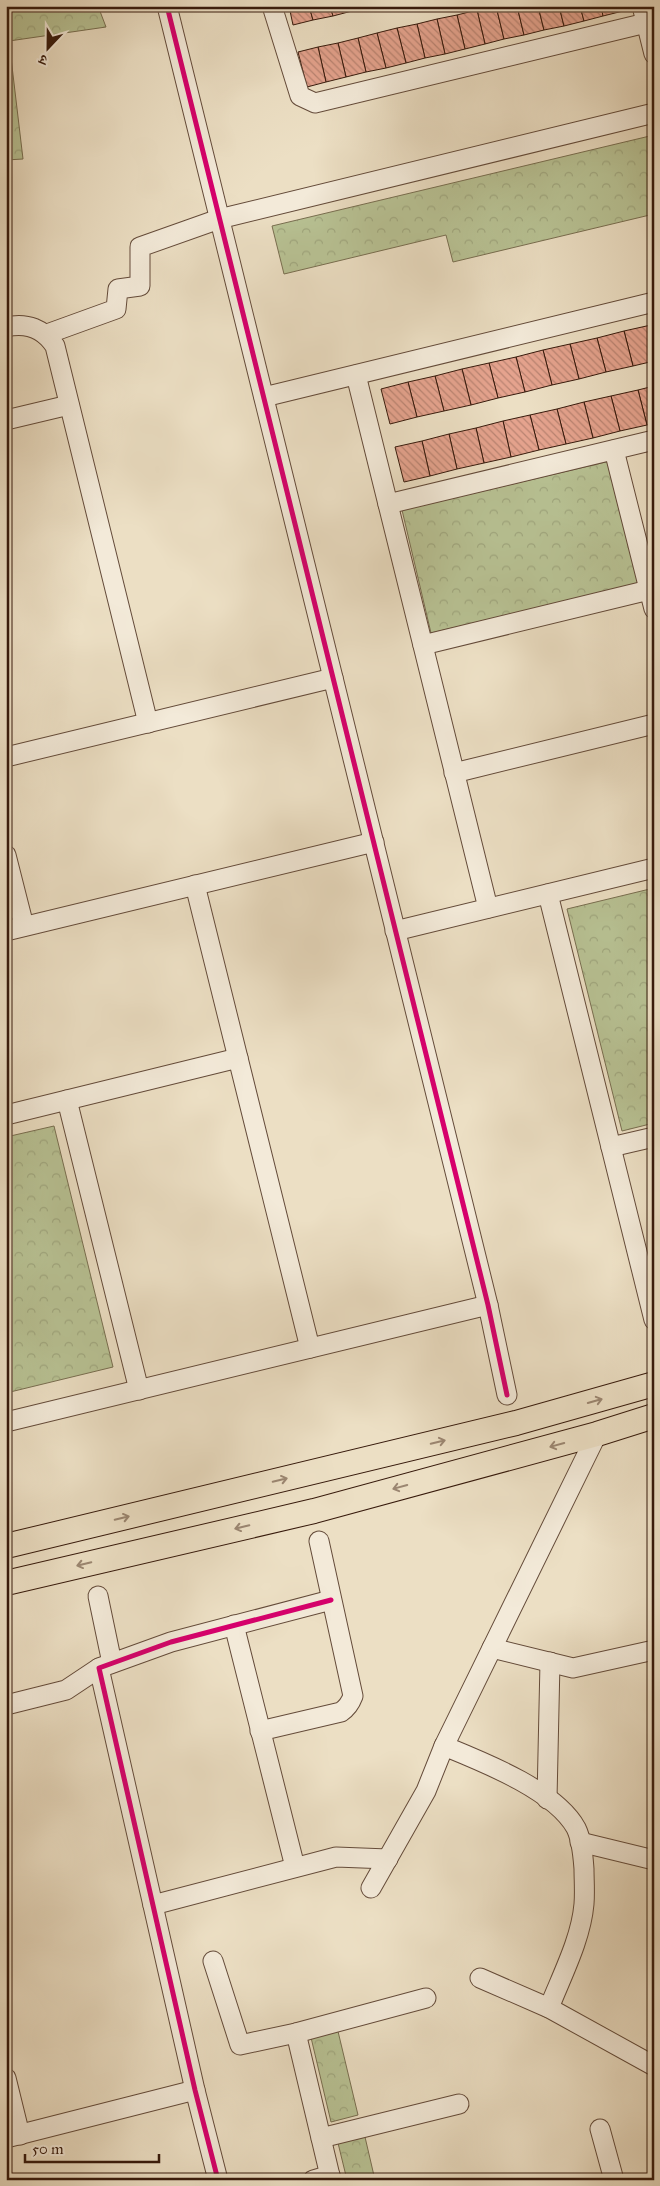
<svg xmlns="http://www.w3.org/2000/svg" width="660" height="2186" font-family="'IM FELL Great Primer','Noto Serif Devanagari',serif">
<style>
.forest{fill:url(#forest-crowns);stroke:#786e50}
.building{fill:url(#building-back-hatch);stroke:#371a0c}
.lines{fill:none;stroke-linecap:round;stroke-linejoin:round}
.minor-casing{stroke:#644b3a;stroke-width:21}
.major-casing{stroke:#371a0c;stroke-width:26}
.minor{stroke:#f3ead9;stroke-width:19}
.major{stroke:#ecdfc4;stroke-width:24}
.cycleway-casing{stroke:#f3ead9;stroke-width:8}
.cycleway{stroke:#d6006c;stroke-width:5}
.oneway{stroke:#9b8671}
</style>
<defs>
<pattern id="forest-crowns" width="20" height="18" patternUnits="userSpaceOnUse" patternTransform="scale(1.25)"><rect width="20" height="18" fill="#b8c294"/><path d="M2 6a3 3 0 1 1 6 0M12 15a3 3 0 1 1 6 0" fill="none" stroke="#9fa67e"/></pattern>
<pattern id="building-back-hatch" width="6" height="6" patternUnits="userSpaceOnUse" patternTransform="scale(1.25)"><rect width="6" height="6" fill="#e5a38e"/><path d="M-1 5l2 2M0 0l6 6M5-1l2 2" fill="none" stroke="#ba8472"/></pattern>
</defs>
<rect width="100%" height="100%" fill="#ecdfc4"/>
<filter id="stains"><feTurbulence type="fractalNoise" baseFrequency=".004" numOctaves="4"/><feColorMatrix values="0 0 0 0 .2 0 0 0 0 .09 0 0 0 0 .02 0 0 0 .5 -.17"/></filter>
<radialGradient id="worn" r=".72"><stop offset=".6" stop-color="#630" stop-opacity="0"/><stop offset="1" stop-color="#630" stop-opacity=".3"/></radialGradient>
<g class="forest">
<polygon points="6,6 98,6 106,27 9,41 23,159 6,160"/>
<polygon points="654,135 654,214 453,262 446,235 284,274 272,226"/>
<polygon points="610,461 639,584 431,633 402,510"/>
<polygon points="654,888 654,1123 622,1131 567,909"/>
<polygon points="54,1126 113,1367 6,1393 6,1137"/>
<polygon points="336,2023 358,2115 331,2122 309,2029"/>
<polygon points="365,2137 375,2180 347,2180 338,2143"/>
</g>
<g class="building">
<polygon points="289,6 309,6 313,20 293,25"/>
<polygon points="309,6 330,6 333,16 313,20"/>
<polygon points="330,6 351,6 352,11 333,16"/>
<polygon points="351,6 372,6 352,11"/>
<polygon points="492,6 496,6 504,39 485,44 477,10"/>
<polygon points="496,6 517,6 524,35 504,39"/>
<polygon points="517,6 538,6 544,30 524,35"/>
<polygon points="538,6 559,6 564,26 544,30"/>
<polygon points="559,6 580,6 584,21 564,26"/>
<polygon points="580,6 601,6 603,16 584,21"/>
<polygon points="601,6 622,6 623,11 603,16"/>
<polygon points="477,10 485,44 465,49 457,15"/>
<polygon points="457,15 465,49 445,54 437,19"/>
<polygon points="437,19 445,54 425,58 417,24"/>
<polygon points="417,24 425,58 406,63 397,28"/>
<polygon points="397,28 406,63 386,68 377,33"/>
<polygon points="377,33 386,68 366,72 358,38"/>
<polygon points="358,38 366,72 346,77 338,43"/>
<polygon points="338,43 346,77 326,82 318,47"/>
<polygon points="318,47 326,82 307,87 298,52"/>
<polygon points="651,325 654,335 654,361 633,366 624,331"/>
<polygon points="624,331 633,366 606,372 597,338"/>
<polygon points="597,338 606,372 579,379 570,344"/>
<polygon points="570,344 579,379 552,385 543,350"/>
<polygon points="543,350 552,385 525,392 516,357"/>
<polygon points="516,357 525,392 498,398 489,363"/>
<polygon points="489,363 498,398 471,405 462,369"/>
<polygon points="462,369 471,405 444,411 435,376"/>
<polygon points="435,376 444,411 417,417 408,382"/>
<polygon points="408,382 417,417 390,424 381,389"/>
<polygon points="654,386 654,423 647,425 638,390"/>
<polygon points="638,390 647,425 620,431 611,396"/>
<polygon points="611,396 620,431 593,438 584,402"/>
<polygon points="584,402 593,438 566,444 557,409"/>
<polygon points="557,409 566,444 539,450 530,415"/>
<polygon points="530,415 539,450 511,457 503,421"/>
<polygon points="503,421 511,457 484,463 476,428"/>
<polygon points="476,428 484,463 457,469 449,434"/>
<polygon points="449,434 457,469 430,476 422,441"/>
<polygon points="422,441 430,476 404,482 395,447"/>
</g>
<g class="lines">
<defs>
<g id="minor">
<polyline points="167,6 488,1305 507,1395"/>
<polyline points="272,6 300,96 315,103 646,23"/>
<polyline points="642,6 654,54"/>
<path d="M6,327C27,322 44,329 55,346L148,723"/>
<polyline points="47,334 116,309 118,289 140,286 140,247 219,219 654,113"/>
<polyline points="356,375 488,908"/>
<polyline points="264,397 654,302"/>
<polyline points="6,420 69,405"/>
<polyline points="614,450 654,609"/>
<polyline points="388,504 654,440"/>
<polyline points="423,645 649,590"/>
<polyline points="6,757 333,678"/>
<polyline points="454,773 654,724"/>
<polyline points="6,855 24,926"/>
<polyline points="195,885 310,1348"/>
<polyline points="548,894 654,1320"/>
<polyline points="6,931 374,842"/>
<polyline points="395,931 654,868"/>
<polyline points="67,1100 139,1390"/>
<polyline points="6,1115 238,1058"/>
<polyline points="611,1147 654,1137"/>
<polyline points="6,1422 488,1305"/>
<polyline points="98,1596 112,1663"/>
<polyline points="234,1625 295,1867"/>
<polyline points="492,1648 573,1668 654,1650"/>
<polyline points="6,1705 66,1690 99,1668"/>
<path d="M260,1731L341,1712C347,1708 350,1704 353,1696L319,1541"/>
<path d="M444,1746C483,1762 555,1790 576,1828C582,1840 583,1856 584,1869C584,1880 585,1892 584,1904C581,1939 562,1975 549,2008"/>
<polyline points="547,1799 550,1662"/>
<polyline points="580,1842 654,1860"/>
<polyline points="371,1888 426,1791 444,1746 597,1434"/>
<polyline points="153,1905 336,1857 388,1859"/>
<polyline points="213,1961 240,2045 296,2033 426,1998"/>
<polyline points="480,1978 549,2008 654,2066"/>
<polyline points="296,2033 331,2180"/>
<polyline points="6,2078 20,2135"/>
<polyline points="600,2129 614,2180"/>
<polyline points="6,2138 195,2090"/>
<polyline points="321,2138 459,2104"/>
<polyline points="218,2180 195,2090 99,1668 171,1642 331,1600"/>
<polyline points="313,2180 330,2175"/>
</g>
<g id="major">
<polyline points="6,1546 516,1423 654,1384"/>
<polyline points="6,1583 314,1511 597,1434 654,1416"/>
</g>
</defs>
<use href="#minor" class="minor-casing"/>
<use href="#major" class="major-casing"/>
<use href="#minor" class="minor"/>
<use href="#major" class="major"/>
<defs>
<g id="cycleway">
<polyline points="167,6 488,1305 507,1395"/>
<polyline points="218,2180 195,2090 99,1668 171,1642 331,1600"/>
</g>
</defs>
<use href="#cycleway" class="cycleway-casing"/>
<use href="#cycleway" class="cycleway"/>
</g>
<defs><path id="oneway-shaft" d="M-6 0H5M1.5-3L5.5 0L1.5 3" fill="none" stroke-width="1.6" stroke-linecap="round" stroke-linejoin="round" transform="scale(1.25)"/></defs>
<g class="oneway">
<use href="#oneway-shaft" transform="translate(595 1401) rotate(-16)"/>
<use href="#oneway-shaft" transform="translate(438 1442) rotate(-14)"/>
<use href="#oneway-shaft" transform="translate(557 1445) rotate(165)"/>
<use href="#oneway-shaft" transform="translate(280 1480) rotate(-13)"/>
<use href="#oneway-shaft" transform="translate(400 1487) rotate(165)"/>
<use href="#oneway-shaft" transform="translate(122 1518) rotate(-13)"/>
<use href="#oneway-shaft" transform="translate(242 1527) rotate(167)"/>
<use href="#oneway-shaft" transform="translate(84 1564) rotate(167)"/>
</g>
<rect width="660" height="2186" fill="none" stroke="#ecdfc4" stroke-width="25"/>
<rect x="8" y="8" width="645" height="2171" fill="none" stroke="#371a0c" stroke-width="2.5"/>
<rect x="12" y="12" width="635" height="2161" fill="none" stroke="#371a0c"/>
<g transform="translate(48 48) rotate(202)" stroke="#f3ead9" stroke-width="4" paint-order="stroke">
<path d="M0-4L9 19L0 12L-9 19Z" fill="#371a0c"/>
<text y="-8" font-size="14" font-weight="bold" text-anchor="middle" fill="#371a0c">उ</text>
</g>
<path d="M25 2154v8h134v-8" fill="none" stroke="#371a0c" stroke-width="2.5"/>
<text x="32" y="2154" font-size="15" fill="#371a0c" stroke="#f3ead9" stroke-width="4" paint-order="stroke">50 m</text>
<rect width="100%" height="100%" filter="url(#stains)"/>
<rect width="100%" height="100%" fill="url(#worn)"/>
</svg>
